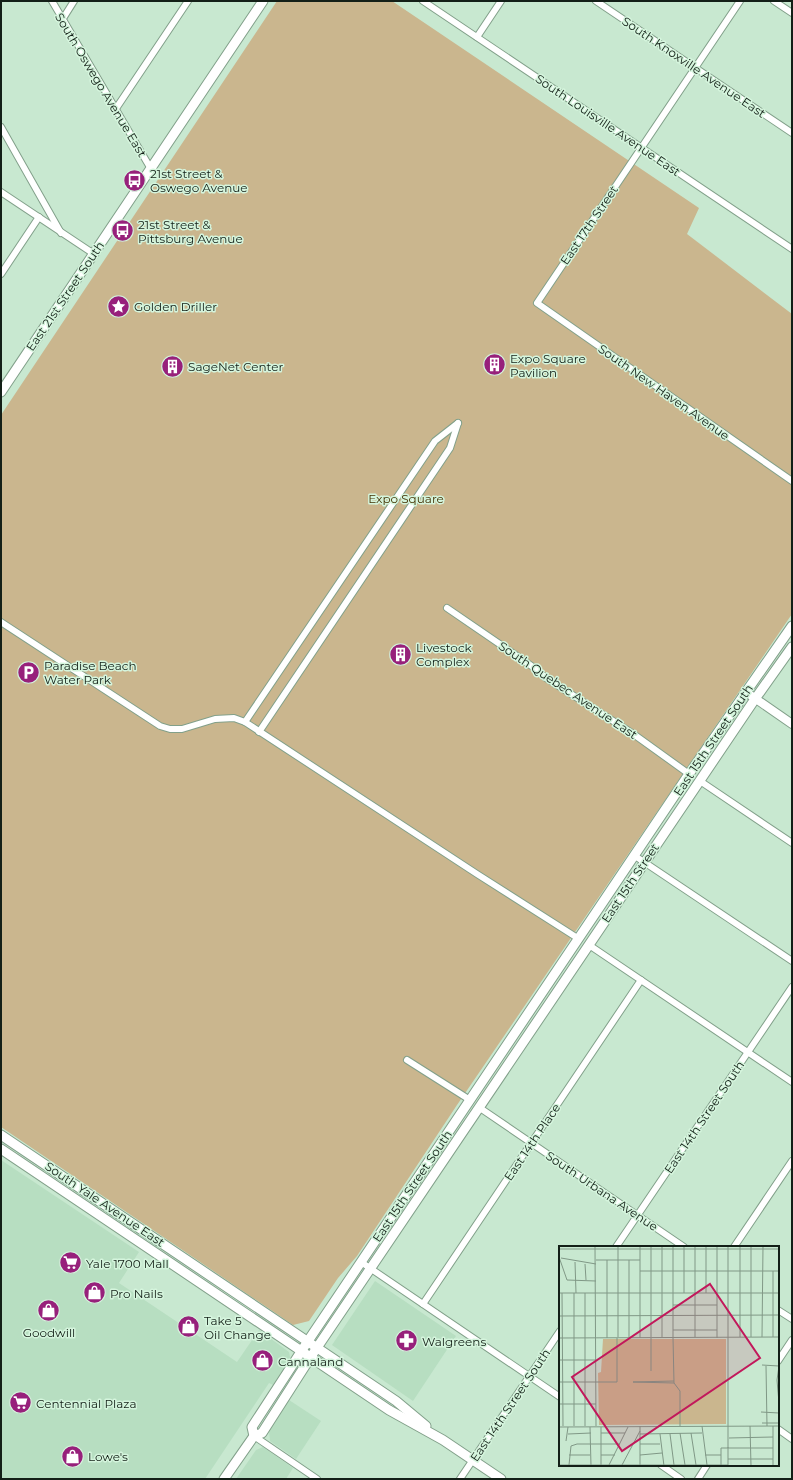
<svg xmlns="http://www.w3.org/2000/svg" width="793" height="1480" font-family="Montserrat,sans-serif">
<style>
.built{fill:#b7dec1}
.green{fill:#cab68e}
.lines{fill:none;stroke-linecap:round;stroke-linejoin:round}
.minor-casing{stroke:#82a08a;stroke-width:8}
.tertiary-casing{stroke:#82a08a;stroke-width:10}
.secondary-casing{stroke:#82a08a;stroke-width:11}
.minor{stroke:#fff;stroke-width:6}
.tertiary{stroke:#fff;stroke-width:8}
.secondary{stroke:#fff;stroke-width:9}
.labels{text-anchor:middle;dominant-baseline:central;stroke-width:3;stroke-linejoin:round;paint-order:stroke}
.street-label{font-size:12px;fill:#131f17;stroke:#d5f5dd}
.poi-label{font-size:12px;fill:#131f17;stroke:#d5f5dd;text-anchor:start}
.park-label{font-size:12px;fill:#433002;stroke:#d5f5dd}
.inset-road{fill:none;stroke:#809886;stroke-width:1}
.view{fill:#c2185b;fill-opacity:0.15;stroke:#c2185b;stroke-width:2}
.inset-edge{fill:none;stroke:#131f17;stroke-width:2}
</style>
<rect width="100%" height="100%" fill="#c8e8d0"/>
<g class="built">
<polygon points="1,1160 139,1252 119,1283 237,1362 259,1330 289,1352 290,1357 287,1364 273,1385 269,1383 205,1479 1,1479"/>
<polygon points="375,1281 456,1336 413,1401 332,1345"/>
<polygon points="289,1400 321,1421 296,1459 270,1441 269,1431"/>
<polygon points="263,1447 293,1468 286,1479 236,1479 256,1450"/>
</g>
<polygon class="green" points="277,1 392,1 699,208 687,234 792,314 792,614 457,1105 357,1256 338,1278 309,1321 293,1325 1,1127 1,415"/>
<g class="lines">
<defs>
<g id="minor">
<polyline points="52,1 151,169"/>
<polyline points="423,1 792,249"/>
<polyline points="596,1 792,133"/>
<polyline points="740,1 537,303 792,481"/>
<polyline points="774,1 792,13"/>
<polyline points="62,20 74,1"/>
<polyline points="477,37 501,1"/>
<polyline points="115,110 188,1"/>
<polyline points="1,127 61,233"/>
<polyline points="1,192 94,254"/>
<polyline points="1,274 39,217"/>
<polyline points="447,608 533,667 546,678 632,733 689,774"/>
<polyline points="1,622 160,726 170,729 182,729 215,719 234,718 245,722 477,874 579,939"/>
<polyline points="245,722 435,441 458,423"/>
<polyline points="259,732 450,448 458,423"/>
<polyline points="700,781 792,843"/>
<polyline points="635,856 792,961"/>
<polyline points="589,945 792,1082"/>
<polyline points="407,1060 470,1100"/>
<polyline points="480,1108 684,1247"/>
<polyline points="616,1247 792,987"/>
<polyline points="734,1247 792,1161"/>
<polyline points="361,1262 560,1397"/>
<polyline points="423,1304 641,980"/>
<polyline points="778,1310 792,1319"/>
<polyline points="778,1361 792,1340"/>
<polyline points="778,1429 792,1439"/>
<polyline points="254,1436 317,1479"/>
<polyline points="661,1465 681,1479"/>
<polyline points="460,1479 560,1331"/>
<polyline points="698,1479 707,1465"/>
</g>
<polyline id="tertiary" points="746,692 792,724"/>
<g id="secondary">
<polyline points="1,392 263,1"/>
<polyline points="1,1135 396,1401 426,1426"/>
<polyline points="1,1149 389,1410 443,1440 501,1479"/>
<polyline points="254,1436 252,1427 308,1341 689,774 792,626"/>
<polyline points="224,1479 254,1436 262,1433 310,1358 755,699 792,647"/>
</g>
</defs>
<use href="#minor" class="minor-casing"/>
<use href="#tertiary" class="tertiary-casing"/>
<use href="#secondary" class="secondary-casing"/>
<use href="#minor" class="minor"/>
<use href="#tertiary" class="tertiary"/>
<use href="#secondary" class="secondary"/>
</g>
<defs>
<symbol id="bus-disc" viewBox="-11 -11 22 22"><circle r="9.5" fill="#97207b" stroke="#d5f5dd"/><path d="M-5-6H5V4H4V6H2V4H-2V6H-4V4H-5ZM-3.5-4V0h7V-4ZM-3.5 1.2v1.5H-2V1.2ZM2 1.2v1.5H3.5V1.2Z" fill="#fff"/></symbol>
<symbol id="sight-disc" viewBox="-11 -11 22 22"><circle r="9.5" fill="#97207b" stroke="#d5f5dd"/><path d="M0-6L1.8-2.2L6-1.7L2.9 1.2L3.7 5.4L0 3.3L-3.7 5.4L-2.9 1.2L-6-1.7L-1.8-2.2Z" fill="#fff"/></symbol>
<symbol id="building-disc" viewBox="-11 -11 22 22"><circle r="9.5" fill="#97207b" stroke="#d5f5dd"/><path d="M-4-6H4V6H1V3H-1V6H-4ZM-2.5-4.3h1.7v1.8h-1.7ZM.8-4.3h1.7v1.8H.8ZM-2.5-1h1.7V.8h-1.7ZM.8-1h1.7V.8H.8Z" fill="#fff"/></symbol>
<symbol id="parking-disc" viewBox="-11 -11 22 22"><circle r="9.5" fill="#97207b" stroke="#d5f5dd"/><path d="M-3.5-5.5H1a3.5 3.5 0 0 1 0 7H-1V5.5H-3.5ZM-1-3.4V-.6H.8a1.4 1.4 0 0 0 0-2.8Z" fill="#fff"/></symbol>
<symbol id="supermarket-disc" viewBox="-11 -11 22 22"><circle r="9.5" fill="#97207b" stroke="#d5f5dd"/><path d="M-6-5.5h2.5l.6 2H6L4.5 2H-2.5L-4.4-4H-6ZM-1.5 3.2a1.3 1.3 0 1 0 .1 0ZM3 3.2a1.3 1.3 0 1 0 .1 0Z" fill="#fff"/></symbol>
<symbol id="shop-disc" viewBox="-11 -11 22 22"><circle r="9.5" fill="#97207b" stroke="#d5f5dd"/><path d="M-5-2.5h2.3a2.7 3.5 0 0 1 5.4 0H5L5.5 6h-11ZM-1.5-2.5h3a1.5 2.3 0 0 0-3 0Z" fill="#fff"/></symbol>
<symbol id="pharmacy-disc" viewBox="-11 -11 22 22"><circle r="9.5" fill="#97207b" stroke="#d5f5dd"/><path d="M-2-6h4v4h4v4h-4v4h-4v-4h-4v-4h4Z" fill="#fff"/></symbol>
</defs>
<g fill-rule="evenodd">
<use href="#bus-disc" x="122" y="168" width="25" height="25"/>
<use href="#bus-disc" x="110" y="218" width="25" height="25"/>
<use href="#sight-disc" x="106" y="294" width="25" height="25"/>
<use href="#building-disc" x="482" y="352" width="25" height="25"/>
<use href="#building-disc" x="160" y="354" width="25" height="25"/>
<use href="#building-disc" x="388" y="642" width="25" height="25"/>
<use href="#parking-disc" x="16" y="660" width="25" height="25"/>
<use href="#supermarket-disc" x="58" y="1250" width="25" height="25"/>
<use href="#shop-disc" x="82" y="1280" width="25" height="25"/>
<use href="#shop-disc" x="36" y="1298" width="25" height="25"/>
<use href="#shop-disc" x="176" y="1314" width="25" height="25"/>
<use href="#pharmacy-disc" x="394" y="1328" width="25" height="25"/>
<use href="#shop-disc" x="250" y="1348" width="25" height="25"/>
<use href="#supermarket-disc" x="8" y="1390" width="25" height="25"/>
<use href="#shop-disc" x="60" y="1444" width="25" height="25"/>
</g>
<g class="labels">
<g class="street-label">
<text transform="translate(694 67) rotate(34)">South Knoxville Avenue East</text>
<text transform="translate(101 85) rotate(59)">South Oswego Avenue East</text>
<text transform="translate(608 125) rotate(34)">South Louisville Avenue East</text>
<text transform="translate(589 225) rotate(-56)">East 17th Street</text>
<text transform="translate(65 296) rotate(-56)">East 21st Street South</text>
<text transform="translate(664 392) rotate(35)">South New Haven Avenue</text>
<text transform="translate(568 690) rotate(34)">South Quebec Avenue East</text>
<text transform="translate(713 740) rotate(-56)">East 15th Street South</text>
<text transform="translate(630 883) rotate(-56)">East 15th Street</text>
<text transform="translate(704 1117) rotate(-56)">East 14th Street South</text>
<text transform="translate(532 1142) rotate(-56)">East 14th Place</text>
<text transform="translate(412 1186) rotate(-56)">East 15th Street South</text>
<text transform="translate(602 1191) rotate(34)">South Urbana Avenue</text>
<text transform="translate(105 1204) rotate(34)">South Yale Avenue East</text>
<text transform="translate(510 1405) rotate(-56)">East 14th Street South</text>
</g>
<g class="poi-label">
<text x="150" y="173">21st Street &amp;<tspan x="150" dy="14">Oswego Avenue</tspan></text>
<text x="138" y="224">21st Street &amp;<tspan x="138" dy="14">Pittsburg Avenue</tspan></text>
<text x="134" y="306">Golden Driller</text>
<text x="510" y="358">Expo Square<tspan x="510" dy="14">Pavilion</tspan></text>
<text x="188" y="366">SageNet Center</text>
<text x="416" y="647">Livestock<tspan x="416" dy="14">Complex</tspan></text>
<text x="44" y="665">Paradise Beach<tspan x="44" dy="14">Water Park</tspan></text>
<text x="86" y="1263">Yale 1700 Mall</text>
<text x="110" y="1293">Pro Nails</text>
<text x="204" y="1320">Take 5<tspan x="204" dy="14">Oil Change</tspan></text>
<text x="49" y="1332" text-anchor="middle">Goodwill</text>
<text x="422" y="1341">Walgreens</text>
<text x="278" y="1361">Cannaland</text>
<text x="36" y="1403">Centennial Plaza</text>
<text x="88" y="1456">Lowe's</text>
</g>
<g class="park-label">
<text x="406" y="498">Expo Square</text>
</g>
</g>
<g transform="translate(559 1246)">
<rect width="220" height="220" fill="#c8e8d0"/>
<path d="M44,93H167V178L40,179L39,127L42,126Z" fill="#cab68e"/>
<path class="inset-road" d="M36,0L37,180M59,0V91M92,0V91M114,0V91M0,3H220M0,11L8,34L37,35M2,12L37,18M37,14H81M48,14V92M70,14V91M16,16L17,47M26,18L27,34M81,25H220M0,47H220M3,47L4,180M15,47V180M26,47V180M125,47V0M147,47V0M114,59H158M0,70L220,69M114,84H158M136,91V0M181,91V0M192,91V0M203,91L204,0M214,91V25M0,92L220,91M81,92V0M103,92V0M114,92L115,137L121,145V180M158,92V0M0,114H37M203,119L220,120M207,120L208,180M220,120L218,134L220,157M92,125V92M0,136H58V92M74,136L115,137M74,136L115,135M0,158H37M202,166L220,167M203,177H220M81,180V219M143,180L148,219M191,180L192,220M214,180V220M0,181L220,180M31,181L32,220M42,181V220M42,187H66M121,187L126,219M132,187L137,219M9,188L32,187M81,188L143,187M101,188L105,220M111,188L115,219M170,192L214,191M7,195L9,181M81,198H101M12,200L18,198H61M169,201V220M169,202V0M10,209H31M42,209H56M81,209L103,207M146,209H162M169,213H214M0,219H81M10,219L12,200M50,219L69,181M63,219L81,185M81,219H169M162,219V202H214"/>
<path class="view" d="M151,38L201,112L63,205L13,131Z"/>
<rect width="220" height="220" class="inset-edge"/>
</g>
<rect width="793" height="1480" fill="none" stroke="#131f17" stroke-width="4"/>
</svg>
